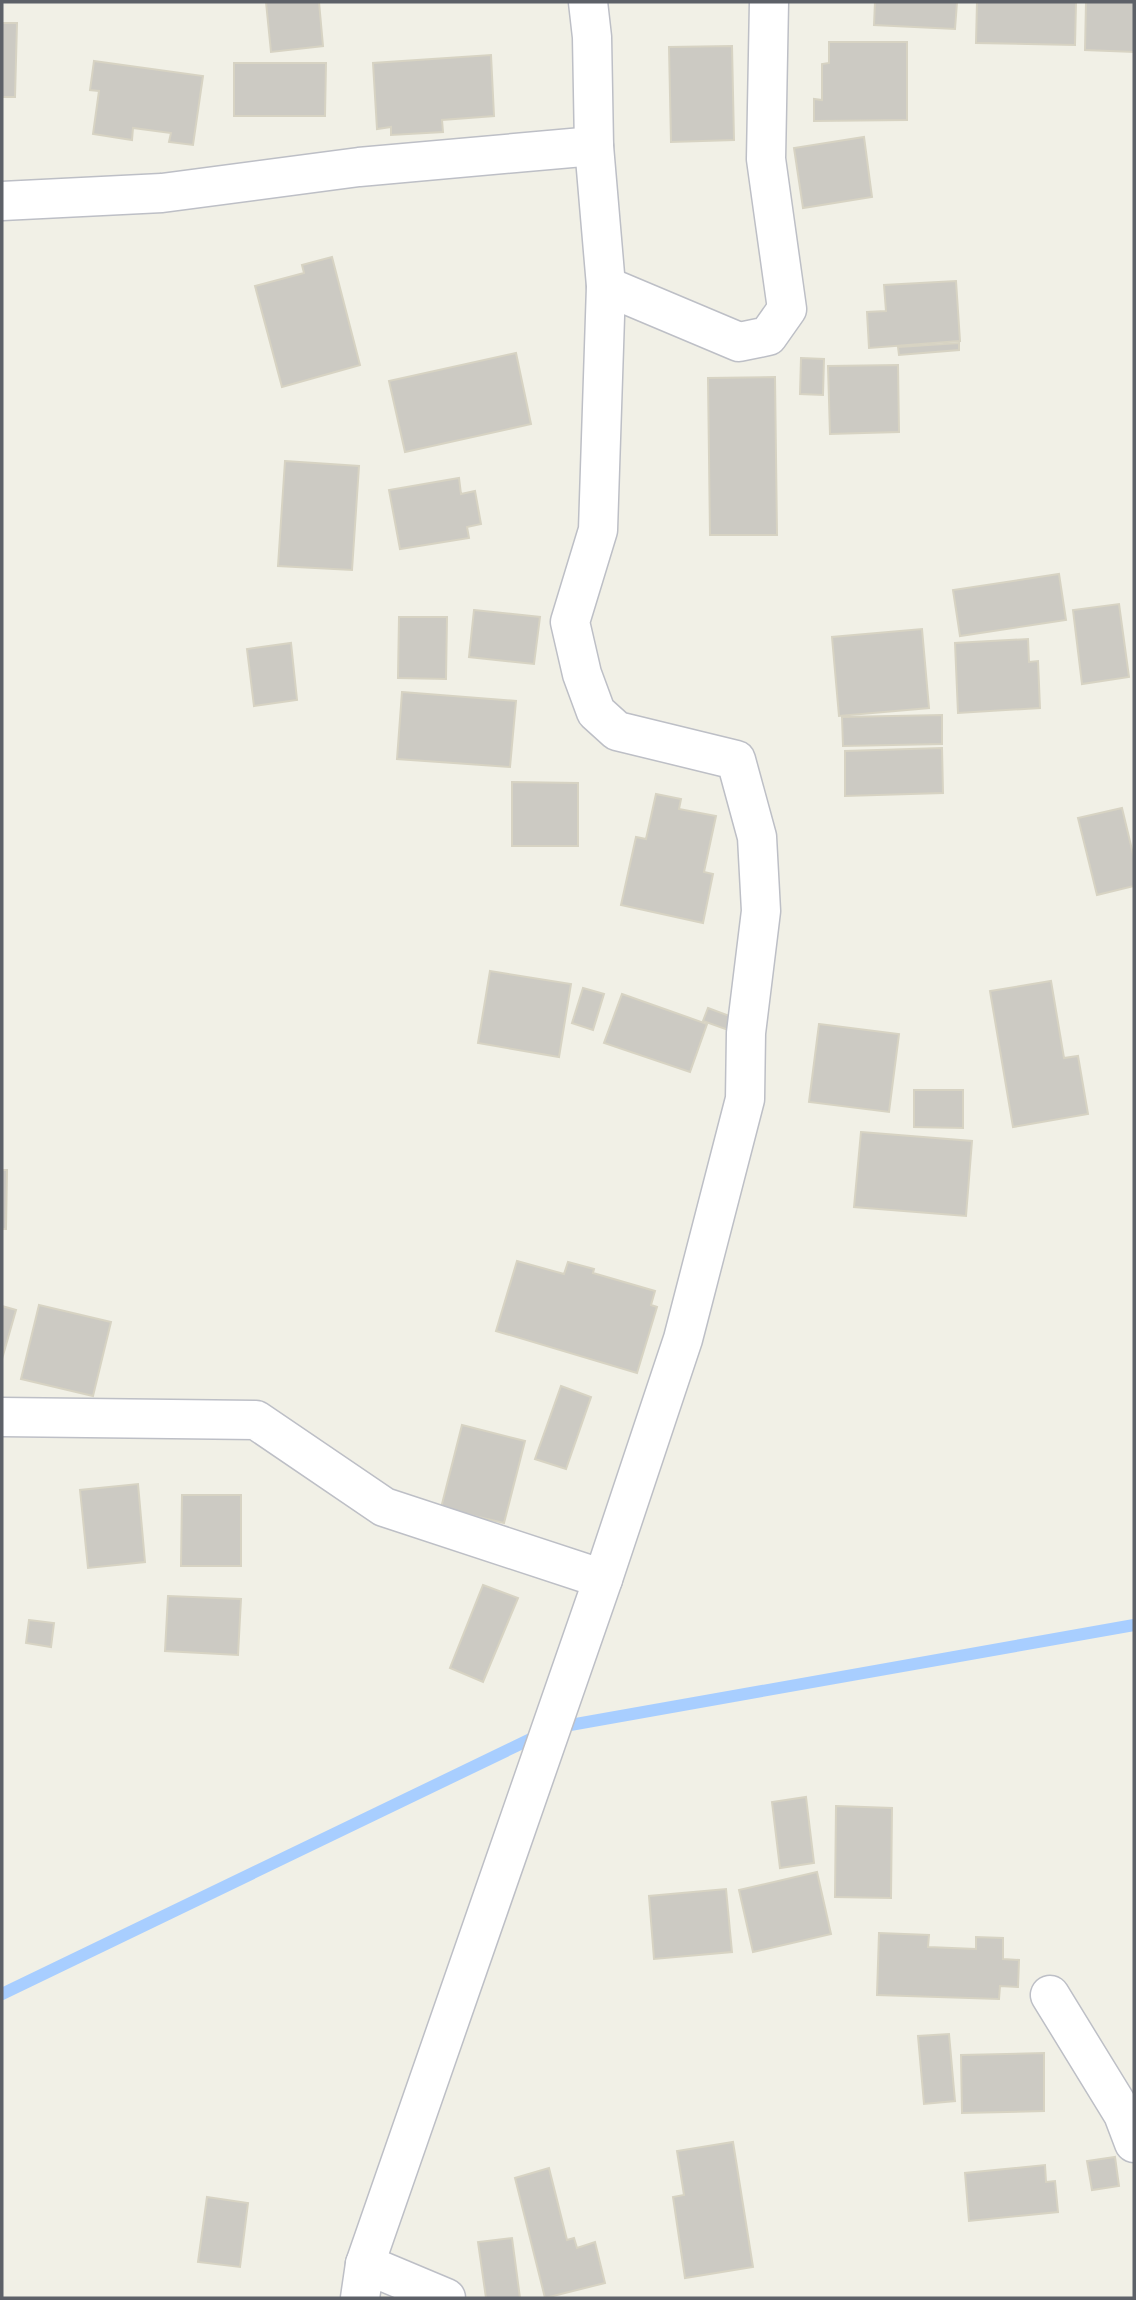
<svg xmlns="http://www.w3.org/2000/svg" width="1136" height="2300" font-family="Manrope,sans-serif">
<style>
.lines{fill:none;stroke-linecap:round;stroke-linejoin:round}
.stream{stroke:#a8ceff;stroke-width:12}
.building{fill:#cccac3;stroke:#d7d3c3;stroke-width:2}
.street-casing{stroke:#bdbfc6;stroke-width:41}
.street{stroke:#fff;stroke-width:38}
</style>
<rect width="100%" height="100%" fill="#f1f0e6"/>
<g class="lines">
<g class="stream">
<polyline points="559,1727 1134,1625"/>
<polyline points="2,1994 539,1735"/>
</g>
</g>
<g class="building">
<polygon points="266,2 319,2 323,46 271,52"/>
<polygon points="875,2 957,2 955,29 874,25"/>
<polygon points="977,2 1076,2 1075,45 976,43"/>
<polygon points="1086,2 1134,2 1134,52 1085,50"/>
<polygon points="2,23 17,23 15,97 2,97"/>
<polygon points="829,42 907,42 907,120 814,121 814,99 822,100 822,64 829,63"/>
<polygon points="732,46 734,140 671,142 669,47"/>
<polygon points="491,55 494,116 442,120 443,132 391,135 391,127 377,129 373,63"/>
<polygon points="94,61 203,76 193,145 169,142 171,133 133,128 132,140 93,134 99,91 90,90"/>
<polygon points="234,63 326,63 325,116 234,116"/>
<polygon points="864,137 872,197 803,208 794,148"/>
<polygon points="332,257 360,365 282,387 255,286 304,273 302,265"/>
<polygon points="956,281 960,341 869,348 867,312 886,311 884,285"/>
<polygon points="959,343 959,350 899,355 898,347"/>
<polygon points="516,353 531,424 405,452 389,381"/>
<polygon points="801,358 824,359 823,395 800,394"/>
<polygon points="898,365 899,432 830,434 828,366"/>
<polygon points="775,377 777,535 710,535 708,378"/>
<polygon points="285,461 359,466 352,570 278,566"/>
<polygon points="459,478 461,494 475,491 481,524 467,527 469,538 400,549 389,490"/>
<polygon points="1059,574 1066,620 960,636 953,590"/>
<polygon points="1119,604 1129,677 1082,684 1073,610"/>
<polygon points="474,610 540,617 534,664 469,657"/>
<polygon points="399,617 447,617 446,679 398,678"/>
<polygon points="922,629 929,708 839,716 832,637"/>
<polygon points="1028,639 1029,662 1038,661 1040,708 958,713 955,643"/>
<polygon points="291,643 297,700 254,706 247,649"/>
<polygon points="402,692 516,701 510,767 397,759"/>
<polygon points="942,715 942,744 843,746 842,717"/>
<polygon points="942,748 943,793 845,796 845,751"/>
<polygon points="512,782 578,783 578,846 512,846"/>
<polygon points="656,794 681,799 679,809 716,816 704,872 713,874 703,923 621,905 636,837 646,839"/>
<polygon points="1122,808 1134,858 1134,886 1097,895 1078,818"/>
<polygon points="490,971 571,984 559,1057 478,1043"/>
<polygon points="1051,981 1064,1058 1078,1056 1088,1114 1013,1127 990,991"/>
<polygon points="583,988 604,994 593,1030 572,1023"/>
<polygon points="622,994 707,1024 690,1072 604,1043"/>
<polygon points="708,1008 735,1018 731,1031 703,1021"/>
<polygon points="819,1024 899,1034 889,1112 809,1102"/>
<polygon points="914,1090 963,1090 963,1128 914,1127"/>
<polygon points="861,1132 972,1141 966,1216 854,1207"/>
<polygon points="2,1170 7,1170 6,1229 2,1229"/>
<polygon points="517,1261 564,1274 568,1262 594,1269 593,1273 655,1291 651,1305 657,1307 637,1373 496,1331"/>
<polygon points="39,1305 111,1322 93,1396 21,1379"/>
<polygon points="2,1306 16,1310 2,1359"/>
<polygon points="561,1386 591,1397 566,1469 535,1459"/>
<polygon points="462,1425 525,1441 504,1523 441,1508"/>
<polygon points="138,1484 145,1562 88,1568 80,1490"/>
<polygon points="182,1495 241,1495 241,1566 181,1566"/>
<polygon points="483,1585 518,1598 483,1682 450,1668"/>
<polygon points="168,1596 241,1599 238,1655 165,1651"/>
<polygon points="29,1620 54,1623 51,1647 26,1643"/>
<polygon points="806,1797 814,1863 780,1868 772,1802"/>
<polygon points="836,1806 892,1808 891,1898 835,1897"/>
<polygon points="817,1872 831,1934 753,1952 739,1890"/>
<polygon points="726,1889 732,1952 654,1959 649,1896"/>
<polygon points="879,1933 929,1935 928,1947 976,1949 976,1937 1003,1938 1003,1959 1019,1960 1018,1987 1000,1986 999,1999 877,1995"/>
<polygon points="949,2034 955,2101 924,2104 918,2036"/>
<polygon points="1044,2053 1044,2111 962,2113 961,2055"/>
<polygon points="733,2142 753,2267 685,2278 673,2197 684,2195 677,2151"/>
<polygon points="1115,2157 1119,2186 1092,2190 1087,2161"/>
<polygon points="1045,2165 1046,2182 1055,2181 1058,2212 969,2221 965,2173"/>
<polygon points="549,2168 567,2240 574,2238 577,2248 595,2242 605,2283 545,2298 515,2178"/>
<polygon points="207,2197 248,2203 240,2267 198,2262"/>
<polygon points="512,2238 520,2298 486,2298 478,2242"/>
</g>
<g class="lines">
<defs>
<g id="street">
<polyline points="2,201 162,193 359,167 594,146"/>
<polyline points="606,286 739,342 768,336 787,309 766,159 769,2"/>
<polyline points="2,1417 256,1420 384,1507 603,1579"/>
<polyline points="1050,1995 1123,2114 1134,2143"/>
<polyline points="365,2264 603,1579 683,1339 745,1099 746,1033 761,911 757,837 736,760 617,731 596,712 582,674 570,622 598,530 606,286 594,146 592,37 588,2"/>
<polyline points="360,2298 365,2264 446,2298"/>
</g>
</defs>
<use href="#street" class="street-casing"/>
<use href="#street" class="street"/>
</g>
<rect width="1136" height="2300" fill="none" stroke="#5d6168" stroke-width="7"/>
</svg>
